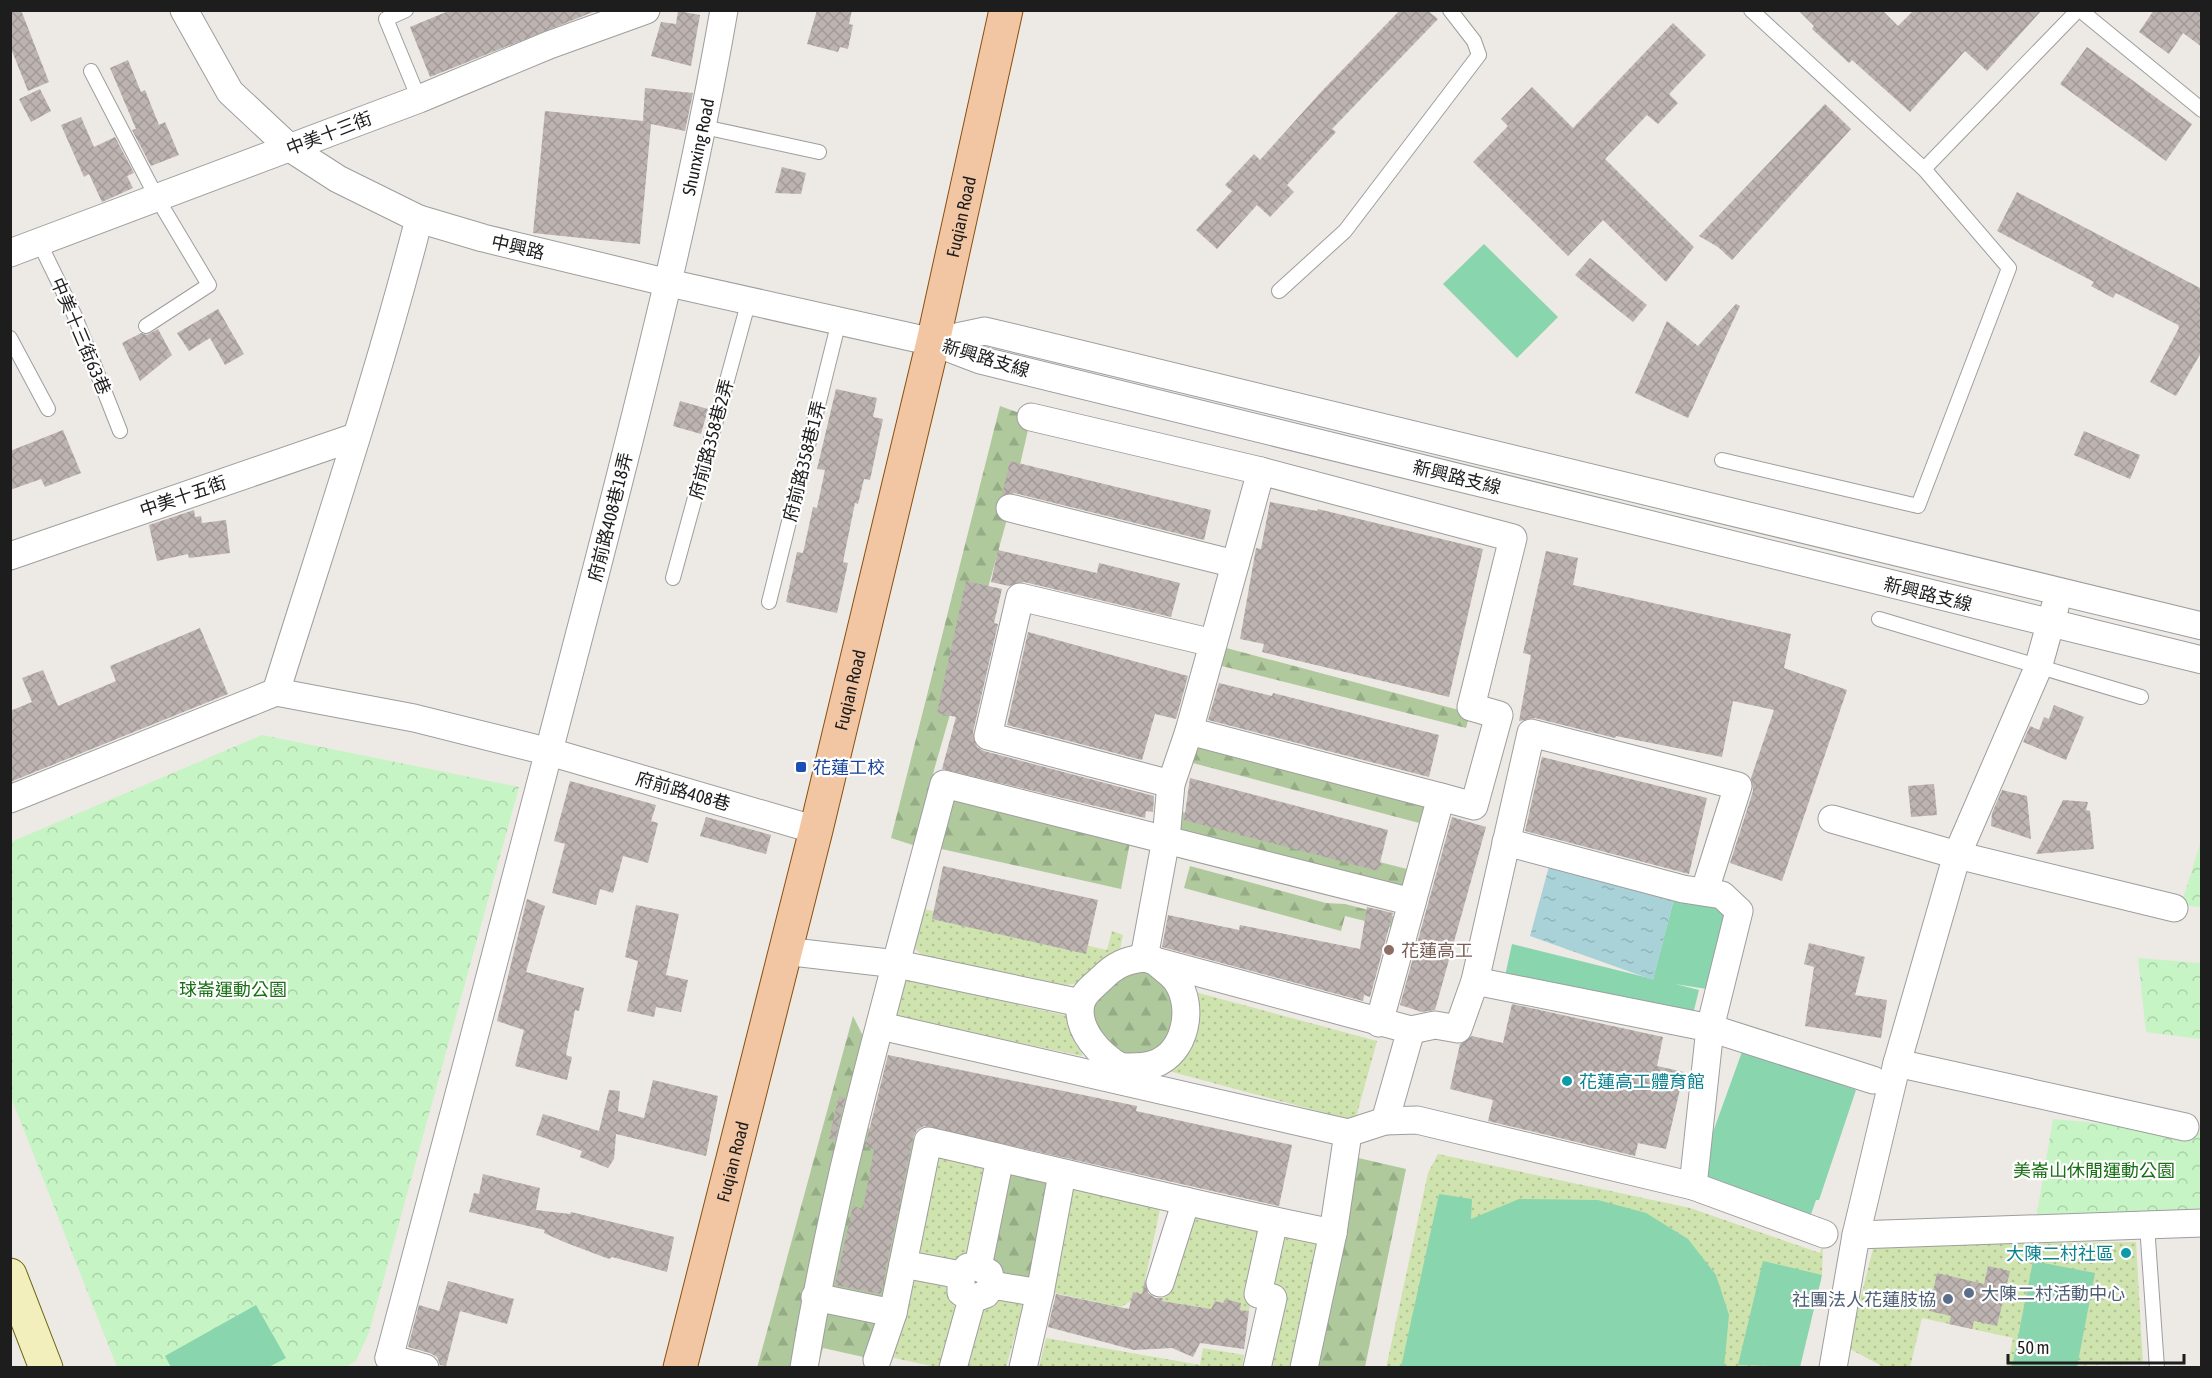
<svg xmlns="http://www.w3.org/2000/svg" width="2212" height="1378" font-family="'Asap Condensed','Noto Sans TC',sans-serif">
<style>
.grass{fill:url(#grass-dots)}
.forest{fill:url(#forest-firs)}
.park{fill:url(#park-crowns)}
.pitch{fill:#88d5ae}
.water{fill:url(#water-ripples)}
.building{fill:url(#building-cross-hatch)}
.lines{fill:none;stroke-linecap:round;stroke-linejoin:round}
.lane-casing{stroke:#9e9e9e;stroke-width:16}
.street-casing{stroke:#9e9e9e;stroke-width:29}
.secondary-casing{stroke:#69670f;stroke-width:35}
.primary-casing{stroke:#88500e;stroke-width:35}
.lane{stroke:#fff;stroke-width:14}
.street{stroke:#fff;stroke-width:27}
.secondary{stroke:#f3efbc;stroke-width:33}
.primary{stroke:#f3c6a3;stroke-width:33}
.transit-dot{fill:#1a4fb4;stroke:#fff;stroke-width:2}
.education-dot{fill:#8d6e63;stroke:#fff;stroke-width:2}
.culture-dot{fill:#0f9aa8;stroke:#fff;stroke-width:2}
.service-dot{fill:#5c6f8a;stroke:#fff;stroke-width:2}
.labels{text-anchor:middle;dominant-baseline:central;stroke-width:4.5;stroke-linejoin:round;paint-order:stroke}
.street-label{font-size:18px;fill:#1d1d1d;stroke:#fff}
.transit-label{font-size:18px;fill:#164399;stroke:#fff;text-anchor:start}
.education-label{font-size:18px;fill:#785e54;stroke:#fff;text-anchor:start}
.park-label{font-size:18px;fill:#197015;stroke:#fff}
.culture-label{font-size:18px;fill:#0d838f;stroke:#fff;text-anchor:start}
.service-label{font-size:18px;fill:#4e5e75;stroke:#fff;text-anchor:start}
</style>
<defs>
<pattern id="grass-dots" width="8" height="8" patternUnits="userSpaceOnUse" patternTransform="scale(1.5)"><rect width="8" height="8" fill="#cfe3ae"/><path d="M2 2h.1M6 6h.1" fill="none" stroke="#b1c295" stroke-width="1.8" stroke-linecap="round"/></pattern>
<pattern id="forest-firs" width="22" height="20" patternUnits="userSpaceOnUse" patternTransform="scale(1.5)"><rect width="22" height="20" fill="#afc99c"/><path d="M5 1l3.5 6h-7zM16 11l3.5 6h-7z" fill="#96ac86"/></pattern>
<pattern id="park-crowns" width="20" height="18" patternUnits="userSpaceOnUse" patternTransform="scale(1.5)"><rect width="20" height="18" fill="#c6f4c4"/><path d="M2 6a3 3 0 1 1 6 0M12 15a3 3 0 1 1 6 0" fill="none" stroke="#aad1a8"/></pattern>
<pattern id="water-ripples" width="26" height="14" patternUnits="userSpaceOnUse" patternTransform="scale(1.5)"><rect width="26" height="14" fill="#a8d2d7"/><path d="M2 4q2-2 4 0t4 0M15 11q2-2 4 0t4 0" fill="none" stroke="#90b4b8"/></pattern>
<pattern id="building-cross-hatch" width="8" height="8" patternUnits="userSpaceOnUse" patternTransform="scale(1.5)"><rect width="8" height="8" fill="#bdb4b1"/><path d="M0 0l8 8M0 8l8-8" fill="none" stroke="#a29a98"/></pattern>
</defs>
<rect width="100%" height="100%" fill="#ede9e4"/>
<g class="grass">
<polygon points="924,909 1107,950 1112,931 1123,935 1119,954 1088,982 1066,985 923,956 914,948"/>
<polygon points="900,978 1073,1017 1084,1042 1082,1056 892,1016"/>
<polygon points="1184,989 1377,1041 1355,1121 1165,1070"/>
<polygon points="929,1151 995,1164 975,1261 909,1262"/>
<polygon points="1438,1154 1690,1208 1820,1253 1823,1242 1822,1275 1800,1367 1386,1368 1428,1173"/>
<polygon points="1066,1183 1161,1205 1142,1294 1133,1292 1131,1301 1121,1307 1049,1292"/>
<polygon points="1187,1208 1269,1227 1249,1311 1240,1310 1240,1303 1225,1299 1223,1303 1215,1301 1211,1309 1162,1301"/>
<polygon points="1276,1229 1327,1241 1298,1367 1261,1368 1262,1292"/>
<polygon points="2136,1242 2143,1364 2007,1367 2013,1338 1922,1318 1910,1367 1884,1367 1848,1348 1874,1245"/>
<polygon points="907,1270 955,1280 960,1295 948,1367 936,1367 885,1356"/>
<polygon points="1026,1296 1006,1367 958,1368 975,1303"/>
<polygon points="1046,1338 1200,1365 1203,1348 1244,1355 1242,1367 1039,1367"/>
</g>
<g class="forest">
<polygon points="1000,406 1031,417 1010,508 956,704 951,711 934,770 919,847 891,838"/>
<polygon points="1219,646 1470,713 1466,728 1214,664"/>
<polygon points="1195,740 1429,802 1423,824 1189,762"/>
<polygon points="951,786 1132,832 1121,889 937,848"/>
<polygon points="1171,809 1411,870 1406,901 1166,839"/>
<polygon points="1190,866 1326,903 1345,904 1395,917 1393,928 1345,916 1341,931 1184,888"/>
<path d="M1136,970L1149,973L1173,991L1175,1036L1138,1061L1097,1042C1090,989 1088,993 1136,970Z"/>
<polygon points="853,1016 867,1044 863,1127 928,1141 877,1360 823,1348 818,1367 757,1368"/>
<polygon points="1354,1157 1406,1169 1365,1367 1308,1368"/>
<polygon points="1003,1166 1051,1180 1028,1284 983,1265"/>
</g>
<g class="park">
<polygon points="262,735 519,787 369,1332 356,1361 343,1368 117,1367 11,1097 11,842"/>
<polygon points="2201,841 2201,907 2181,905"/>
<polygon points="2138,958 2201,963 2201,1039 2146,1032"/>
<polygon points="2053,1119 2201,1133 2201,1215 2036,1219"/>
</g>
<g class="pitch">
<polygon points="1484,244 1558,317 1517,358 1443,284"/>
<polygon points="1674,899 1727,908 1707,989 1675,984 1699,990 1691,1022 1505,976 1512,944 1653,979"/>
<polygon points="1743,1049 1856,1090 1819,1200 1816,1200 1809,1220 1696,1179"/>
<polygon points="1439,1194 1472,1199 1471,1219 1519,1199 1598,1200 1646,1213 1688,1239 1716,1275 1729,1315 1724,1367 1401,1367"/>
<polygon points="1763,1261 1822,1275 1800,1367 1738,1365"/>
<polygon points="2033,1261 2095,1273 2077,1367 2012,1367"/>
<polygon points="256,1305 286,1358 269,1367 171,1367 165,1356"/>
</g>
<polygon class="water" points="1551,859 1674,899 1653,980 1530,936"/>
<g class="building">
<polygon points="10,10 21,10 49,82 28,91 10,46"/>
<polygon points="451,10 598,10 430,77 410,27"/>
<polygon points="817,10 852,10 849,24 853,25 848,49 840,47 838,52 807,44"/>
<polygon points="1400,10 1427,10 1438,19 1332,129 1336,132 1287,185 1294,192 1270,217 1257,205 1217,249 1196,230 1232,191 1225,185 1254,154 1260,160 1321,92"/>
<polygon points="1798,10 1882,10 1898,26 1914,10 2042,10 1987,71 1965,51 1910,112 1852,60 1849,63 1812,29 1814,26"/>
<polygon points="2154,10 2202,10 2202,47 2183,33 2169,54 2139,32"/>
<polygon points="678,11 700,15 691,66 651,56 661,22 676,24"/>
<polygon points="1673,23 1706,55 1669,94 1678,103 1658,124 1647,115 1605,159 1694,247 1666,282 1603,220 1568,256 1473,162 1508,126 1501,119 1532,87 1573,128"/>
<polygon points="2087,47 2192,124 2166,161 2060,84"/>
<polygon points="128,60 141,92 145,90 159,125 165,122 179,155 151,166 132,130 136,129 110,68"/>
<polygon points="645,88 693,93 685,131 651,124 640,244 533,233 545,111 643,121"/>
<polygon points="40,89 51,111 31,122 19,99"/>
<polygon points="1825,104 1851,129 1732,260 1718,247 1699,236"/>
<polygon points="81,117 94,147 115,137 134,173 127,176 133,188 102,202 89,174 84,177 61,125"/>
<polygon points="782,167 806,173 801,194 775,193"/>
<polygon points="2017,192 2202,289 2202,351 2176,396 2150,382 2179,328 2178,325 2116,293 2113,298 2091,286 2094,282 1997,231"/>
<polygon points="1590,258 1647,305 1633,322 1575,275"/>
<polygon points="1736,304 1740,306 1688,418 1635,393 1667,321 1698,346"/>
<polygon points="218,309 244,354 225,365 210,338 189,351 177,333"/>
<polygon points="158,329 172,355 140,381 122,343 141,333 147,335"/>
<polygon points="836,389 877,398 873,417 883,419 870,480 864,479 858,504 855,503 843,562 848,563 837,613 786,602 797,552 803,553 813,507 817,508 825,470 817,469"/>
<polygon points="680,401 708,409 701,434 673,426"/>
<polygon points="63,430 81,473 45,487 41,479 10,490 10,451"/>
<polygon points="2084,431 2140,455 2130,479 2074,455"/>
<polygon points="1010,461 1211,510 1204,540 1014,493 1002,495"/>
<polygon points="1270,502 1317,511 1318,509 1483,549 1449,697 1262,652 1264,644 1240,639 1256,548 1261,549"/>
<polygon points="194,510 195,517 201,516 202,523 226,520 230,553 189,558 188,554 157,561 149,525"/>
<polygon points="998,550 1097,573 1099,563 1180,583 1171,617 1024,582 1009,586 991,582"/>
<polygon points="1546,551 1578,558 1573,585 1791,634 1784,668 1847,690 1782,881 1730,863 1753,791 1751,778 1774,710 1733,701 1722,757 1616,736 1615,738 1535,718 1519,721 1531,655 1523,653"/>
<polygon points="966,581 1002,589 994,623 998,624 973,732 977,747 984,751 1154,796 1153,812 1146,811 1145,818 942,769 956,717 937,713"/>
<polygon points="200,628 228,694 10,782 10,711 32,702 22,678 43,670 58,706 116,681 110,666"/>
<polygon points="1028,632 1188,676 1176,719 1155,714 1142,760 1007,725"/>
<polygon points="1219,683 1272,696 1273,693 1439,735 1429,777 1208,720"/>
<polygon points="2054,705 2084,717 2066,760 2023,742 2030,726 2039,730 2044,717 2049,719"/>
<polygon points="1542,757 1707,798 1689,874 1525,831"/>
<polygon points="1190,778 1388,830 1378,871 1184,820"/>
<polygon points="570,781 656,805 651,821 658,823 648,863 623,856 613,893 600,889 596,905 552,893 565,844 554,841"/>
<polygon points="1934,784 1937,815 1911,817 1908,786"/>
<polygon points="2002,790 2027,796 2031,839 1991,826 1992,813"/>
<polygon points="2063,800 2088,802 2086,810 2090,811 2094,849 2036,854"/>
<polygon points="706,817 771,835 766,854 700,836"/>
<polygon points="1452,817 1486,827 1435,1010 1422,1012 1400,1005"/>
<polygon points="943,866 1098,900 1086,954 932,919"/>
<polygon points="527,899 545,906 526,972 584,988 579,1011 575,1010 566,1055 572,1057 567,1080 515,1066 524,1030 497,1021"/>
<polygon points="636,905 679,914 666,975 688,980 681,1012 656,1007 654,1017 627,1011 638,961 625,957"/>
<polygon points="1367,907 1393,913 1370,997 1364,995 1363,1001 1162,947 1168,915 1239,930 1240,925 1360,949"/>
<polygon points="1809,943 1865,957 1855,995 1887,1000 1881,1038 1805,1026 1814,967 1804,964"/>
<polygon points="1512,1004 1663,1037 1657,1066 1684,1072 1666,1149 1638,1143 1635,1156 1488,1121 1493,1100 1450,1089 1460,1044 1472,1036 1503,1043"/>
<polygon points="888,1055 1137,1106 1136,1111 1292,1145 1279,1206 924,1126 917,1130 913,1138 881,1294 835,1285 853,1206 863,1209 874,1149 865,1147"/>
<polygon points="653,1080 718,1096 706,1156 616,1134 614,1159 608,1168 580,1157 582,1151 536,1135 543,1114 599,1131 609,1090 620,1091 618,1111 644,1118"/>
<polygon points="839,1096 845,1098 835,1140 829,1139"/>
<polygon points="483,1174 540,1188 536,1210 570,1214 571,1212 674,1237 667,1272 612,1257 609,1259 564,1242 544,1233 545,1230 469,1212 474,1193 479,1194"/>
<polygon points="1988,1266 2010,1271 1997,1326 1974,1321 1972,1329 1949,1324 1951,1316 1929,1311 1937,1273 1984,1284"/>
<polygon points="1145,1279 1148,1293 1155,1298 1163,1298 1162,1301 1211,1309 1215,1301 1223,1303 1225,1299 1241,1303 1240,1310 1249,1311 1244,1349 1200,1343 1193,1357 1172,1348 1134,1350 1048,1327 1056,1294 1129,1309 1133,1292 1142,1294"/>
<polygon points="448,1281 514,1299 507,1324 460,1311 446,1366 440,1365 437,1357 430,1353 408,1347 419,1305 439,1311"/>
</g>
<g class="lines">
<defs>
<g id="lane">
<polyline points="406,10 386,19 419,99"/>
<polyline points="2080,10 2202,110"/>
<polyline points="91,71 157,198 209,285 146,326"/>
<polyline points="704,127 819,152"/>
<polyline points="1924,169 2078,10"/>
<polyline points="39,242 74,314 120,431"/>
<polyline points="1279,291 1345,231 1479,55 1474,41 1450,10"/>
<polyline points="10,338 48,409"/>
<polyline points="1722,460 1918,506 2009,268 1924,169 1751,10"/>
<polyline points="673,578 749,300"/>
<polyline points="769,602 839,321"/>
<polyline points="1879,619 2141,697"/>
<polyline points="2147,1225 2157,1368"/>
</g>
<g id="street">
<polyline points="184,10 230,92 290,148 338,179 419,219 483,238 669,283 933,342 980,360 2202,660"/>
<polyline points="10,253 419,99 549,45 646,10"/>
<polyline points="933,342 985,331 2202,626"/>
<polyline points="1031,417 1261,471"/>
<polyline points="1010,508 1235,564"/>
<polyline points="10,556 355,437"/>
<path d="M276,692C325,535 378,379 419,219"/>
<polyline points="1189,731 1261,471 1513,538 1471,707 1499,715 1474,806 1441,797"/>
<polyline points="1171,784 988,736 1020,597 1213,643"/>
<polyline points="10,799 276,692 414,718 550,752 816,830"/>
<polyline points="1832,819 1957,855 2174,908"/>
<polyline points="1506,842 1683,889 1722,895 1739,911 1710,1028 1873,1080"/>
<polyline points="784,951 897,964 1081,1003"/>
<polyline points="1144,958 1166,839 1171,784 1189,731 1441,797 1379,1023"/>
<polyline points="1475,981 1710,1028 1693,1186"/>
<polyline points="881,1026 1348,1133 1385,1121 1417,1120 1693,1186 1824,1234"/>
<polyline points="1411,1030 1435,1025 1458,1029 1475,981 1531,733 1738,786 1705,890"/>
<polyline points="1897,1063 2185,1127"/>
<path d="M1121,1067C1133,1067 1143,1068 1154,1064C1186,1053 1195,1006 1176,980C1171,973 1161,967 1155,961"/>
<path d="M1118,1079L1121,1067C1101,1056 1075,1030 1081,1003C1084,992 1095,985 1102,978C1115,965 1126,960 1144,958L1411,1030L1385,1121"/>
<path d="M1000,1158L978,1267H968L961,1275L903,1264L928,1141C1063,1172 1197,1206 1333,1233"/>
<polyline points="1856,1235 2202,1223"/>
<polyline points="1160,1283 1186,1201"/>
<polyline points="992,1285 1040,1293"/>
<polyline points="815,1297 893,1313"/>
<polyline points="972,1299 986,1294 992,1285 989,1273 978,1267"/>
<path id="s1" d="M389,1358C458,1097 528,837 595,575C643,388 691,201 724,10"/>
<polyline points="389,1358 425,1368"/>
<polyline points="877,1360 893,1313 903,1264"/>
<path d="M804,1368C836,1170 893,978 944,784L1412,902"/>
<polyline points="953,1368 972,1299 961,1292 961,1275"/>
<polyline points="1023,1368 1040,1293 1062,1174"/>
<polyline points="1257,1368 1273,1298 1258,1294 1274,1221"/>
<polyline points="1304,1368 1333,1233 1348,1133"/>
<polyline points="1833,1368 1856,1235 1897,1063 1957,855 2038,668 2055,607"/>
</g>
<polyline id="secondary" points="10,1275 46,1368"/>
<g id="primary">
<path id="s2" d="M680,1368L816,830L933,342L1006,10"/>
</g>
</defs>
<use href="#lane" class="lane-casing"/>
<use href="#street" class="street-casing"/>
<use href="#secondary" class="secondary-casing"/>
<use href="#primary" class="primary-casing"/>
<use href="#lane" class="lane"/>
<use href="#street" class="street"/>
<use href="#secondary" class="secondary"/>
<use href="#primary" class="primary"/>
</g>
<rect class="transit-dot" x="795" y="761" width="12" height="12" rx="3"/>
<circle class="education-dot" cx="1389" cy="950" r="6"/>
<g class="culture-dot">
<circle cx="1567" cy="1081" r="6"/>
<circle cx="2126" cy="1253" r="6"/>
</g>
<g class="service-dot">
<circle cx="1969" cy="1293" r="6"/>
<circle cx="1948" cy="1299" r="6"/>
</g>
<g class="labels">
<g class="street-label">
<text transform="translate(329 133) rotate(-21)">中美十三街</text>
<text stroke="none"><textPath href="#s1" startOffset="1250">Shunxing Road</textPath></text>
<text stroke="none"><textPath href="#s2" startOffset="1185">Fuqian Road</textPath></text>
<text transform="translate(518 247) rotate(13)">中興路</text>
<text transform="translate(81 336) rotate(67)">中美十三街63巷</text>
<text transform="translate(986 358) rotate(17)">新興路支線</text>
<text transform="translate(711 439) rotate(-75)">府前路358巷2弄</text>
<text transform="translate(804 461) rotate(-76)">府前路358巷1弄</text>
<text transform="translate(1457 477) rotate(14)">新興路支線</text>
<text transform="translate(183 496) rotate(-19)">中美十五街</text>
<text transform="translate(610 517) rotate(-76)">府前路408巷18弄</text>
<text transform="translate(1928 594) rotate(14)">新興路支線</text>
<text stroke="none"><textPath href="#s2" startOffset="699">Fuqian Road</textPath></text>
<text transform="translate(683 791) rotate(16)">府前路408巷</text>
<text stroke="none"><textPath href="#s2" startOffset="213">Fuqian Road</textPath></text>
</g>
<g class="transit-label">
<text x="813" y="767">花蓮工校</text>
</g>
<g class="education-label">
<text x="1401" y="950">花蓮高工</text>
</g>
<g class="park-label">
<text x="233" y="989">球崙運動公園</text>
<text x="2094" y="1170">美崙山休閒運動公園</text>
</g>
<g class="culture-label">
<text x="1579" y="1081">花蓮高工體育館</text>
<text x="2114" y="1253" text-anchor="end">大陳二村社區</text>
</g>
<g class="service-label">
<text x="1981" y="1293">大陳二村活動中心</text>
<text x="1936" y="1299" text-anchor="end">社團法人花蓮肢協</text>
</g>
</g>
<rect width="2212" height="1378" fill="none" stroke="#1d1d1d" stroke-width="24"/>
<path d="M2008 1354v9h176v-9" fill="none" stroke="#1d1d1d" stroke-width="3"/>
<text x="2017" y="1354" font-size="18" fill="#1d1d1d" stroke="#ffffff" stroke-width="4.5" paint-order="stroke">50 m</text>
</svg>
